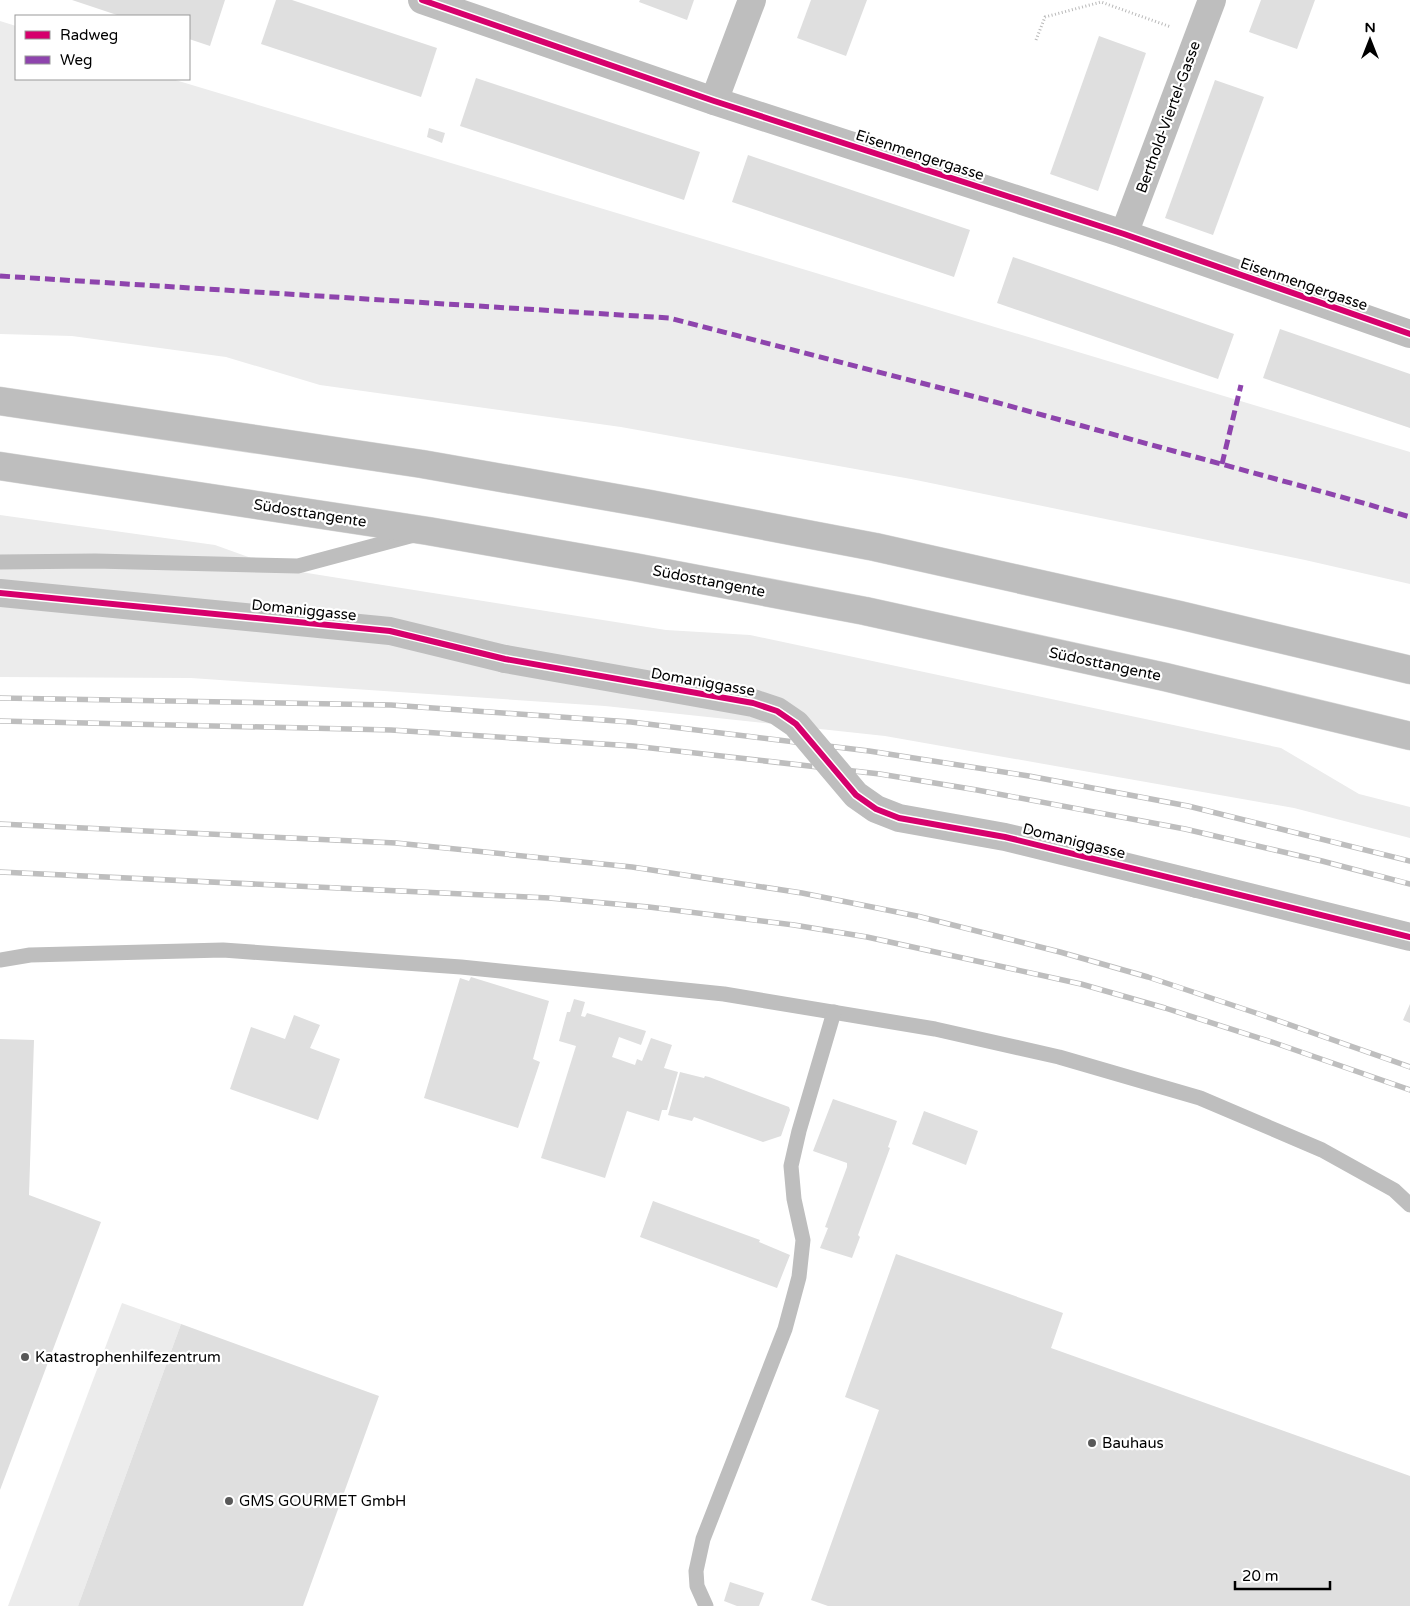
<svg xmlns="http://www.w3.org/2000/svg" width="1410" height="1606" font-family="'Varela Round',sans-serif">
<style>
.green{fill:#ececec}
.building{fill:#dfdfdf}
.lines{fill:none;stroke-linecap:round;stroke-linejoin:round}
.motorway-casing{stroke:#dbdbdb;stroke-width:29}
.path{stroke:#b9b9b9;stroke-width:3;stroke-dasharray:1 2.5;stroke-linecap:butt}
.service{stroke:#bebebe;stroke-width:15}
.minor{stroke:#bebebe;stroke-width:28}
.motorway{stroke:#bebebe;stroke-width:28}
.rail-casing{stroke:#bebebe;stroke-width:5.5}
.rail{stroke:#fff;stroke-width:4;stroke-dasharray:11;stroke-linecap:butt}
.minor-bridge{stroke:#bebebe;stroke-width:28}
.quiet{stroke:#8e44ad;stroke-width:5;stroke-dasharray:10 5;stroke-linecap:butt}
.cycleway-casing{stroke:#fff;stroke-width:9}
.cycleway{stroke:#d6006c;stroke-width:6}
.poi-dot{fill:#595959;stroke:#fff;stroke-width:2}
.labels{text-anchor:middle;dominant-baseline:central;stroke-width:4.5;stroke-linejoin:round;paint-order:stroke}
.street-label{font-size:15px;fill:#000;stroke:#fff}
.poi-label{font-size:15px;fill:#000;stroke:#fff;text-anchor:start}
</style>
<rect width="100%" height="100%" fill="#fff"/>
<g class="green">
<polygon points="0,21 16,26 16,79 172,79 1410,452 1410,584 1305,560 911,479 621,427 320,385 226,357 72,336 0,334"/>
<polygon points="0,515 215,545 282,569 666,630 750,635 1281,748 1359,794 1410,807 1410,838 1294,808 885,736 605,706 191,678 0,677"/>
<polygon points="122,1303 181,1324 78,1606 8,1606"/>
</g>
<g class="building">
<polygon points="72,0 225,0 210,46 189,39 189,16 120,16"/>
<polygon points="276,0 292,0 437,48 421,97 261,44"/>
<polygon points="640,0 694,0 687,20 639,2"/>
<polygon points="811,0 867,0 846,56 797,38"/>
<polygon points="1261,0 1315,0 1297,49 1249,32"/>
<polygon points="1099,36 1146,53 1098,191 1050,174"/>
<polygon points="476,78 700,152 684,200 460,126"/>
<polygon points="1215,80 1264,97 1213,235 1165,218"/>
<polygon points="429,128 445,133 442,143 427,137"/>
<polygon points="748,155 970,230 954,277 732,202"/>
<polygon points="1013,257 1234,334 1218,379 997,303"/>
<polygon points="1280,329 1410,374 1410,428 1263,378"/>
<polygon points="471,977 549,1001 533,1059 540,1062 518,1128 424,1098 460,978 469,981"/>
<polygon points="574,999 585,1002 581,1016 585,1017 587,1013 646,1031 641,1045 619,1037 612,1057 635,1065 637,1059 642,1061 651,1038 672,1045 664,1068 678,1072 667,1110 662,1110 659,1121 627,1111 605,1178 541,1158 576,1046 559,1041 567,1012 570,1012"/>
<polygon points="1410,1004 1410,1023 1403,1020"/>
<polygon points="294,1015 320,1025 310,1048 340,1059 318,1120 230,1089 251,1027 285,1039"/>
<polygon points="0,1039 34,1040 29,1195 101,1222 0,1490"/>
<polygon points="680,1072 704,1078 705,1076 709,1077 789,1107 790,1110 781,1136 763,1142 694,1117 692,1121 668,1115"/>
<polygon points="833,1099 897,1121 888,1147 890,1148 858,1235 860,1237 852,1258 820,1248 828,1228 825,1227 847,1167 847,1163 813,1151"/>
<polygon points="924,1111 978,1131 966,1165 912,1144"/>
<polygon points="653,1201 760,1240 759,1242 790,1255 777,1288 640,1237"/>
<polygon points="896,1254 1063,1313 1051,1348 1410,1476 1410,1606 828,1606 811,1600 879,1410 845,1397"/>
<polygon points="181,1324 379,1396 303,1606 78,1606"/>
<polygon points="730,1582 764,1593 759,1606 737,1606 724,1601"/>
</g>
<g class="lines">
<defs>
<g id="motorway">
<polyline points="0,401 422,464 650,504 875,547 1179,615 1410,670"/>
<polyline points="0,466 428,531 634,567 865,611 1165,677 1410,736"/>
</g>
</defs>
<use href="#motorway" class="motorway-casing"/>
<polyline class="path" points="1036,40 1045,17 1101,2 1171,27"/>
<g class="service">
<polyline points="0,562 95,561 298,566 414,535"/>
<polyline points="0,960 30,955 223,950 461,967 724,994 935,1029 1059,1057 1200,1098 1322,1150 1394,1190 1410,1205"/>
<polyline points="706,1606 697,1586 696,1571 703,1539 785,1329 799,1277 803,1240 794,1199 791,1166 799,1131 834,1012"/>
</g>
<g class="minor">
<polyline points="422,0 714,101 1124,234 1410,334"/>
<polyline points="714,101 752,0"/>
<polyline points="1124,234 1212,0"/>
<polyline points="0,593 390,631 505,659"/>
<polyline points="1197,884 1410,937"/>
</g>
<use href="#motorway" class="motorway"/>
<defs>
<g id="rail">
<polyline points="0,698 391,705 631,722 869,751 1029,776 1188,806 1410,861"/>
<polyline points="0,721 391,730 633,746 880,774 977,790 1185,829 1322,861 1410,884"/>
<polyline points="0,824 396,843 632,867 802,893 917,916 1060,952 1148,977 1259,1014 1410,1067"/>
<polyline points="0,872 549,898 649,907 794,925 867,937 1081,984 1165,1008 1275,1043 1410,1090"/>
</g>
</defs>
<use href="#rail" class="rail-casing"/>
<use href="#rail" class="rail"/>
<polyline class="minor-bridge" points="505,659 753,703 777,711 796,724 856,795 876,809 899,818 1005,837 1197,884"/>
<g class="quiet">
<polyline points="0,276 669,318 995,402 1367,504 1410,517"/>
<polyline points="1222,464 1241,385"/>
</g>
<defs>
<g id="cycleway">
<polyline points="422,0 714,101 1124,234 1410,334"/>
<polyline points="0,593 390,631 505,659 753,703 777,711 796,724 856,795 876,809 899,818 1005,837 1410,937"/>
</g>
</defs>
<use href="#cycleway" class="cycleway-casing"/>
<use href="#cycleway" class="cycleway"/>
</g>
<g class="poi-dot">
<circle cx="25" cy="1357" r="5"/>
<circle cx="1092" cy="1443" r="5"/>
<circle cx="229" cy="1501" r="5"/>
</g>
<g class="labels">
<g class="street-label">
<text transform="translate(1168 117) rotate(-70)">Berthold-Viertel-Gasse</text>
<text transform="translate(920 155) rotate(18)">Eisenmengergasse</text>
<text transform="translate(1304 284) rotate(19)">Eisenmengergasse</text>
<text transform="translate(310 513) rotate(9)">Südosttangente</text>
<text transform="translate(709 581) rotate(11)">Südosttangente</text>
<text transform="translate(304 610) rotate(6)">Domaniggasse</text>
<text transform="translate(1105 664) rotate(12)">Südosttangente</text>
<text transform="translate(703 682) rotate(10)">Domaniggasse</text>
<text transform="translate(1074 841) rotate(14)">Domaniggasse</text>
</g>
<g class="poi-label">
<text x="35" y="1357">Katastrophenhilfezentrum</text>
<text x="1102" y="1443">Bauhaus</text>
<text x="239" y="1501">GMS GOURMET GmbH</text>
</g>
</g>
<rect x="15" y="15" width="175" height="65" fill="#ffffff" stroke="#999999"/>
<rect x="25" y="31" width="25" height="8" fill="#d6006c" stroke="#999999"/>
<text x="60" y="40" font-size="15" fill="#000000">Radweg</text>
<rect x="25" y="56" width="25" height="8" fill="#8e44ad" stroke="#999999"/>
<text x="60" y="65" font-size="15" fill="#000000">Weg</text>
<g transform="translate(1370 40)" stroke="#ffffff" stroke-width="4" paint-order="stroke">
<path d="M0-4L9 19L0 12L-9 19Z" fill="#000000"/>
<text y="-8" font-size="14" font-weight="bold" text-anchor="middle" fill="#000000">N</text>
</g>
<path d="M1235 1581v8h95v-8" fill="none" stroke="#000000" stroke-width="2.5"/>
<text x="1242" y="1581" font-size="15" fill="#000000" stroke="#ffffff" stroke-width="4" paint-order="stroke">20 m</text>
</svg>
